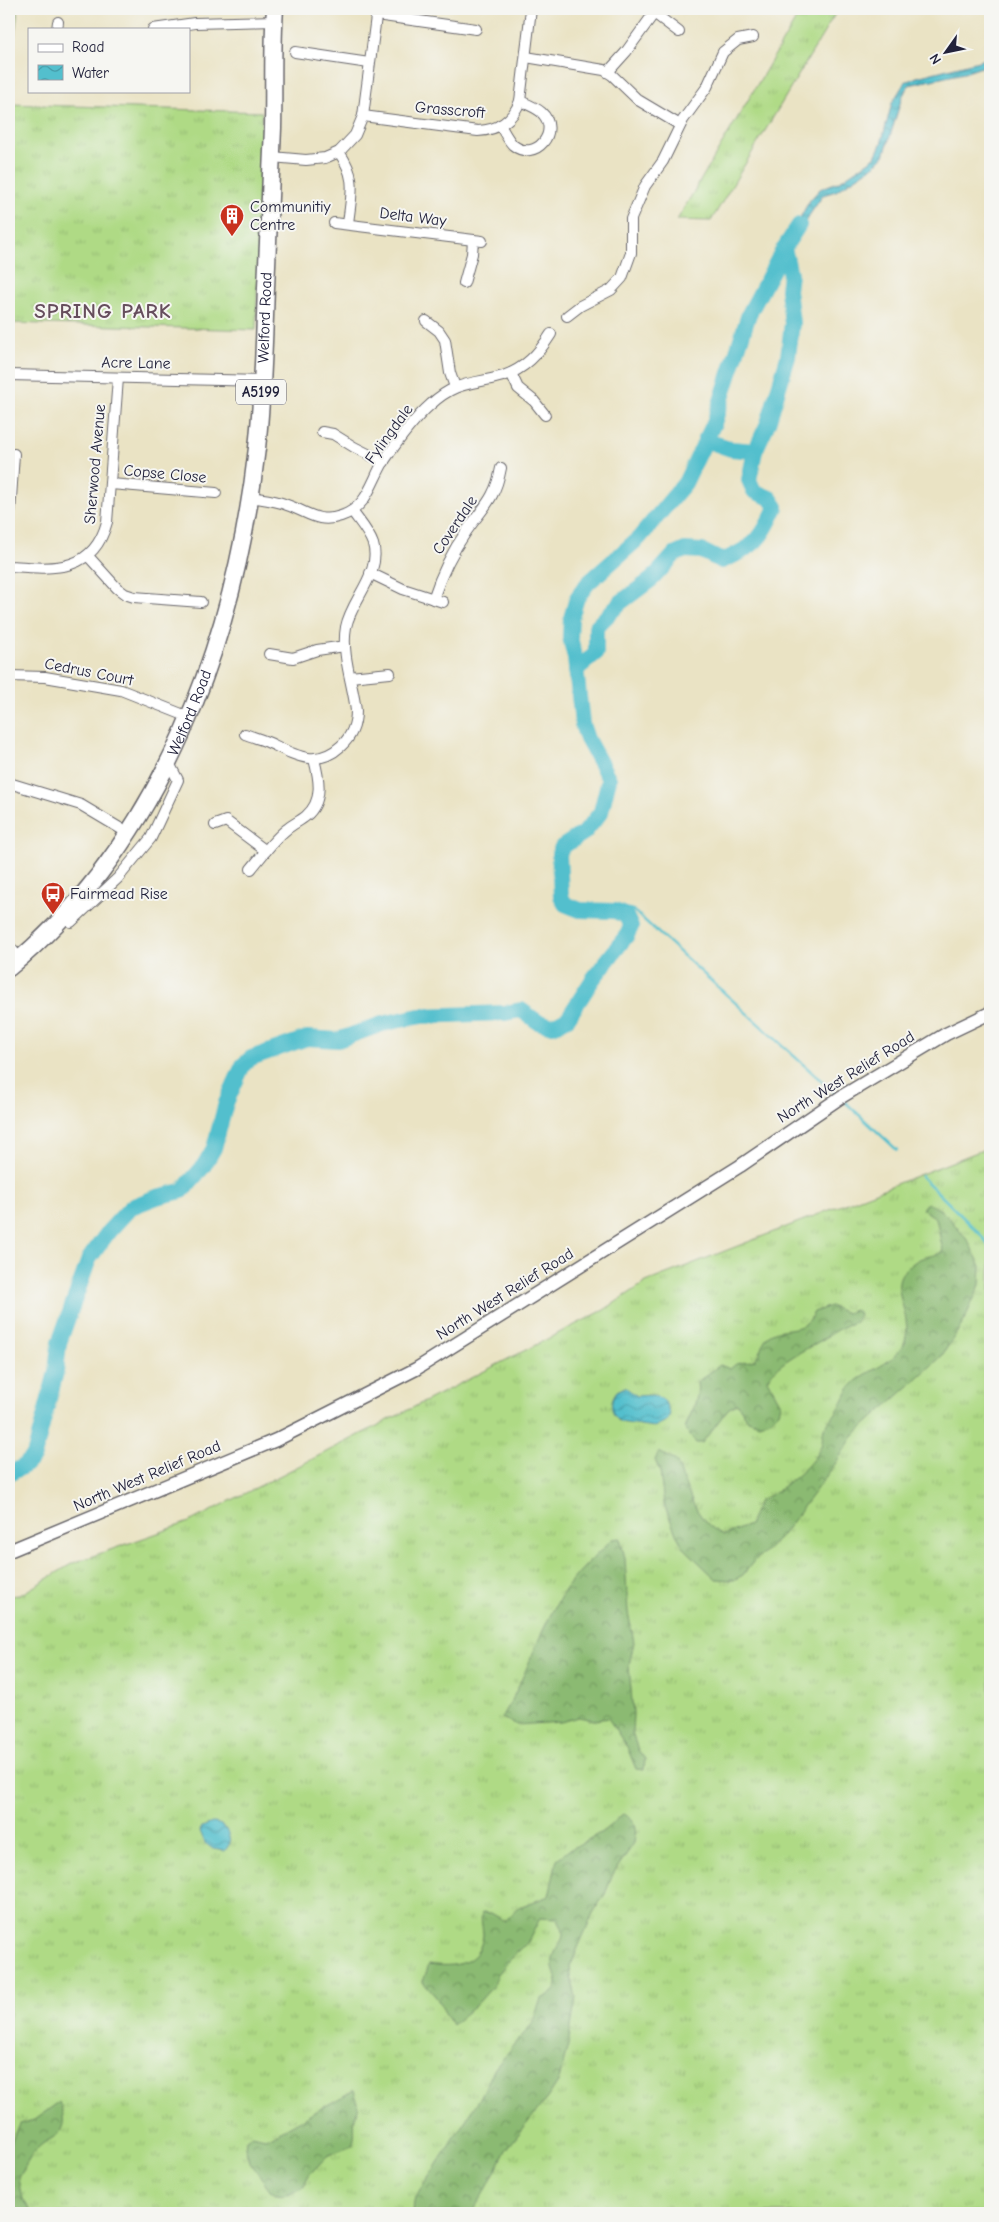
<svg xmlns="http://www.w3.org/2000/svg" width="999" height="2222" font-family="'Comic Neue',sans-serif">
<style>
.grass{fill:url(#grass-tufts);stroke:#687e60}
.forest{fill:url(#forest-crowns);stroke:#566e56}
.water{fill:url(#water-waves);stroke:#3a7084}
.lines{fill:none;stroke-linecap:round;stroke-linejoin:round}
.stream{stroke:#53bfcd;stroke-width:2.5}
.river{stroke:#53bfcd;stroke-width:16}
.minor-casing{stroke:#68666b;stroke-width:12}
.tertiary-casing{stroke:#68666b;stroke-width:15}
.primary-casing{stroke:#68666b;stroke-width:19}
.minor{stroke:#fff;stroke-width:10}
.tertiary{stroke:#fff;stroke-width:12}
.primary{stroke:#fff;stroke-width:16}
.labels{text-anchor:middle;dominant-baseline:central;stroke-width:4;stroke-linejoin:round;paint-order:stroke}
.shield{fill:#f6f6f2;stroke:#626272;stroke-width:1}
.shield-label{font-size:15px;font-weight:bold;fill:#22223b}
.street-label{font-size:16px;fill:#22223b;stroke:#f6f6f2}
.poi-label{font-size:16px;fill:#22223b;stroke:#f6f6f2;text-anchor:start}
.district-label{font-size:21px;font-weight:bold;letter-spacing:1px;fill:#664e5d;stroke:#f6f6f2}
</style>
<defs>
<pattern id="grass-tufts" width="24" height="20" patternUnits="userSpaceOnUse" patternTransform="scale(1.25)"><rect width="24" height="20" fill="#afda85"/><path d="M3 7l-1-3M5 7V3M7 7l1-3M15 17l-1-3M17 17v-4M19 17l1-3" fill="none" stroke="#96bb74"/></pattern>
<pattern id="forest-crowns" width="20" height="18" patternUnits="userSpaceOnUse" patternTransform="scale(1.25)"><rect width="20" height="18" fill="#8bba72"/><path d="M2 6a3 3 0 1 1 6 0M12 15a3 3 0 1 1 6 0" fill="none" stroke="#71975f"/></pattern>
<pattern id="water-waves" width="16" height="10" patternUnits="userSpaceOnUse" patternTransform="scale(1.25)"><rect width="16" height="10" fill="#53bfcd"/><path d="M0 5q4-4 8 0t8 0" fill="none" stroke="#449ba8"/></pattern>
</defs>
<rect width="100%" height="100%" fill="#f6f6f2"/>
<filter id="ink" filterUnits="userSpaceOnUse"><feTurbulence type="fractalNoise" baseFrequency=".02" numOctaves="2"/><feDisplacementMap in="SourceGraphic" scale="10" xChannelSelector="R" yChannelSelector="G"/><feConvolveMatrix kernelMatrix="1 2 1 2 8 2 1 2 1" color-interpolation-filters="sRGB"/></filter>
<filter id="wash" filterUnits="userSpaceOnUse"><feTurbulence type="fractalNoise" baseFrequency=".0096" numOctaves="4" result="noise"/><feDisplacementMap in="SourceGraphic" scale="20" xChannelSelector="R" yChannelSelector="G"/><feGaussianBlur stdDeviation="1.12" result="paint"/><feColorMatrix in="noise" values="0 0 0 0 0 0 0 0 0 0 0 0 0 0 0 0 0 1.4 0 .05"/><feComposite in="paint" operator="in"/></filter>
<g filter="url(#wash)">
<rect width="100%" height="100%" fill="#eae3c4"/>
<g class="grass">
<polygon points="9,9 18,12 9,74"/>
<polygon points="802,9 838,9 711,221 677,220"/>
<polygon points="9,104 262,112 256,330 9,323"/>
<polygon points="990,1147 990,2213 9,2213 9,1596 20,1595 73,1563 189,1522 604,1310 646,1282"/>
</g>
<g class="forest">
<path d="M927,1203L941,1210L951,1220L968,1241L981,1266L980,1285L963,1323L941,1357L854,1435L833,1467L779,1539L753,1562L743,1575L734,1580L716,1579L684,1548L676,1534L664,1504L660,1472L655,1460L659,1452L676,1461C688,1489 694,1521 724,1535L749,1525L759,1501C779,1491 812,1468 821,1446C823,1441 822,1434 824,1428C827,1422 832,1418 836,1413C842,1405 845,1394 851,1386C865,1370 891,1366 902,1347C918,1320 887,1289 904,1271C909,1266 918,1258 926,1257C933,1255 937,1255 943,1251L936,1218L922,1209Z"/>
<path d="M830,1306L847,1313L853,1310L857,1311L859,1315L856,1322C844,1325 835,1332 825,1338C804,1351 781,1360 767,1379L781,1404L779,1412L770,1420L759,1424L748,1420L737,1403L728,1409L702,1443H696L685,1429C690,1412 700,1401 697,1382L720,1365L730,1369L736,1364L755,1360C761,1352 762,1341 769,1335C784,1324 803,1336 814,1312Z"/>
<path d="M620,1538L625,1558L628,1612L634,1642L629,1665L633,1714L632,1733L638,1750L645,1759L644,1770L636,1769L627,1747L608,1718L595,1720L578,1717L561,1722L517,1725L502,1718C526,1678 538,1632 563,1593C576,1573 596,1556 612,1539Z"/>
<path d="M624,1814L632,1819L636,1828L634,1843L613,1874L605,1894L594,1911L570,1966L571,1977L576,1997L568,2045L559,2080L548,2097L506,2150L484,2194L471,2213H413L414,2201L419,2192L480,2098L495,2068L532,2024L541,1999C571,1986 549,1975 553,1959C557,1941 571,1939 557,1919L540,1918L528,1942L508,1962L498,1974L494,1985L477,2004L452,2025L436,1997L423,1982L429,1964C454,1968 480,1965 483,1935C483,1927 480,1921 482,1912L491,1913L505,1921L519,1907L549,1896L557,1859L569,1850L602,1832Z"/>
<path d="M354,2090L359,2107C350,2121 358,2131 352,2146L327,2156L309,2175L302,2188L284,2196L277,2195L271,2191L250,2162L245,2148L246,2139L252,2135L265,2138L274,2135Z"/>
<path d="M59,2102C64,2114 67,2129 54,2137C50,2140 44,2142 40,2146C31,2154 25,2167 19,2178L23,2200L33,2213H9V2148L19,2124L34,2120Z"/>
</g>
<g class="water">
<polygon points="990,58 990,64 964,73 909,85 902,97 884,156 875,165 836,191 823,195 796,235 788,252 787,241 810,200 820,189 840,181 875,157 881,144 892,103 905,82 917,77"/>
<path d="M625,1387L637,1396L653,1395L664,1400L670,1413L668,1420L654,1427L620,1422C610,1414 609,1401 617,1391Z"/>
<path d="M212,1823C225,1823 229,1832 230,1843L225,1851L213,1849L205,1843L200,1831L202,1827Z"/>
</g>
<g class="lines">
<g class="stream">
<polyline points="615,911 624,908 633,910 836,1094"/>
<polyline points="843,1100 897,1150"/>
<polyline points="921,1176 980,1234 990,1248"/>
</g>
<g class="river">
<polyline points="705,440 731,449 755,451 768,423 788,357 792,323 788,290 790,274 784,248"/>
<path d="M576,670L596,653V627L621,602L652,579L674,555L685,550L702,551L722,561C755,546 761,541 776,507L770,498L754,491L749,480L755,451"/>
<polyline points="9,1474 24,1466 34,1456 56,1372 59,1343 89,1259 109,1231 131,1207 157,1197 182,1191 203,1167 214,1148 226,1103 243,1065 251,1058 307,1038 338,1040 382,1024 419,1016 505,1013 521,1010 538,1022 553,1026 568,1018 593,979 627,935 631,927 626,916 615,911 580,910 565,904 561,896 559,854 562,847 585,832 601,812 609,779 587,739 582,724 575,658 570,637 571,618 577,598 588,583 639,538 685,483 714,423 749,314 784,248 799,225"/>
</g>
</g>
</g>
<g filter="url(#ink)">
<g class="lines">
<defs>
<g id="minor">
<polyline points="654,13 679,32"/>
<polyline points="376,15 476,29"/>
<polyline points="57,29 58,22"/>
<polyline points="153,29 195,23 274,21"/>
<polyline points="295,52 369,63"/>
<polyline points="526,57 604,70 612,75 638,100 680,125"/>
<polyline points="608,72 626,52 657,9"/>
<path d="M363,116L478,131C498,130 513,120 520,101L531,9"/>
<path d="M500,125C504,132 508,140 513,145C535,163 562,131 541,112C535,107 527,104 520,101"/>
<path d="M339,152C358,179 351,194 348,224"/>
<polyline points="272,157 306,160 325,158 339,152 355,135 363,116 377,9"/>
<polyline points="334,223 482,241"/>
<polyline points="464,283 472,254 473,240"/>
<polyline points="567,316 580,306 611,290 622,278 631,253 631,219 645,186 663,161 683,120 707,87 723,52 738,40 753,37"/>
<polyline points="426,321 439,331 445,340 450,373 455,387"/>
<polyline points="511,373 518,388 534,401 545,415"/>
<polyline points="9,375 262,381"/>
<polyline points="322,432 333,434 354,447 384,462"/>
<polyline points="111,484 216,493"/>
<path d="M250,497C262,499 276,500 287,505C308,512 318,524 341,516C368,507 371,482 384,461C397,442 413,420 430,405C457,380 472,385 503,376C525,369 539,353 551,334"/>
<polyline points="9,528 14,454"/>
<polyline points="88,556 117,588 125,594 134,597 201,602"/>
<path d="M9,566C52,569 93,574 107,522L118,378"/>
<polyline points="370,573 403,589 443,602"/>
<path d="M433,599C441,575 451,553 466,532C483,507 495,500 501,468"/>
<polyline points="269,654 293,658 317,650 345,646"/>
<polyline points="9,676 45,677 121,690 189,717"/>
<polyline points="350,677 390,673"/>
<path d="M245,734C255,738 265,740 274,745C298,757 318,767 341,746C351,737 356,724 356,711C353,684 341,654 346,627C351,600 382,573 373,544C369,532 359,521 352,511"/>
<polyline points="9,783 81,805 128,833"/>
<polyline points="215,825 226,821 266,851"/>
<path d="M251,869C262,856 273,840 287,829C293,824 300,821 306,816C324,801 319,778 314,759"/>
<polyline points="71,922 118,878 151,838 178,780 169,763"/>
<polyline points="9,946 20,959"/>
</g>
<polyline id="tertiary" points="9,1551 276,1440 416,1369 740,1166 841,1097 946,1034 990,1013"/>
<g id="primary">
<path id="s1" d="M9,968C162,842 235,640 257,448C263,395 264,341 266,288C268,235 271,181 273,128C274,88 272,48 275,9"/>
</g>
</defs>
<use href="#minor" class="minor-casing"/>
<use href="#tertiary" class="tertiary-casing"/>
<use href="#primary" class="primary-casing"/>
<use href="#minor" class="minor"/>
<use href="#tertiary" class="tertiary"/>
<use href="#primary" class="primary"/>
</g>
</g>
<defs>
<symbol id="building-pin" viewBox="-11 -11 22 30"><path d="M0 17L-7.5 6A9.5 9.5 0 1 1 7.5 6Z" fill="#c8321e" stroke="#f6f6f2"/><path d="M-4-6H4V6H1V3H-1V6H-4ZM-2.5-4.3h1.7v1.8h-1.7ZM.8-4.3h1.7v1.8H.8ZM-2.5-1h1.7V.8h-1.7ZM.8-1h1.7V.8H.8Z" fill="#fff"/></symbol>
<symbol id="bus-pin" viewBox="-11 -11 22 30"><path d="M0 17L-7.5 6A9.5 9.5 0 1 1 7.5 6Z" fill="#c8321e" stroke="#f6f6f2"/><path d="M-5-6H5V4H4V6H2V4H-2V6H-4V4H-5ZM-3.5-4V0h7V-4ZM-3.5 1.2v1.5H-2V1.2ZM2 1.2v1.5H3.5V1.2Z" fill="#fff"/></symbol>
</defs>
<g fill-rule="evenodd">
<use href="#building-pin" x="218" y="202" width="28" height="38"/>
<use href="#bus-pin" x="39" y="880" width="28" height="38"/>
</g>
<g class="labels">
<rect class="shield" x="236" y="379.5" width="50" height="25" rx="4"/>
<g class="shield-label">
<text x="261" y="392">A5199</text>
</g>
<g class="street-label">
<text transform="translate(450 110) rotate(5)">Grasscroft</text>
<text transform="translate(413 217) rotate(7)">Delta Way</text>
<text stroke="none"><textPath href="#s1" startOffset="721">Welford Road</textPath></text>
<text transform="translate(136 363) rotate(1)">Acre Lane</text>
<text transform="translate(389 434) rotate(-54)">Fylingdale</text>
<text transform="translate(95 464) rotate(-85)">Sherwood Avenue</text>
<text transform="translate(165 474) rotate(5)">Copse Close</text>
<text transform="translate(455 525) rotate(-56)">Coverdale</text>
<text transform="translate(89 672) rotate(11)">Cedrus Court</text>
<text stroke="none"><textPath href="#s1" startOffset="316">Welford Road</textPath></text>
<text transform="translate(846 1077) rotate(-32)">North West Relief Road</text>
<text transform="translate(505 1294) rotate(-32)">North West Relief Road</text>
<text transform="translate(147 1476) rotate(-23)">North West Relief Road</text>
</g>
<g class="poi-label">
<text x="250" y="207">Communitiy<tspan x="250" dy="18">Centre</tspan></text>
<text x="70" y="894">Fairmead Rise</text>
</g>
<g class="district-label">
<text x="103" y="311">SPRING PARK</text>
</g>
</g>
<rect width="999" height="2222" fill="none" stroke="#f6f6f2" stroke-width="30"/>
<rect x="28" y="28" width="162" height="65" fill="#f6f6f2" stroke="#a1a1a9"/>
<rect x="38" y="44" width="25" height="8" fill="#ffffff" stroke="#a1a1a9"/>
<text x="72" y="52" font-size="15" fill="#22223b">Road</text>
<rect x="38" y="65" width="25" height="15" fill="url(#water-waves)" stroke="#a1a1a9"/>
<text x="72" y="78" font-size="15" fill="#22223b">Water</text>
<g transform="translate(946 52) rotate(237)" stroke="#f6f6f2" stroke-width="4" paint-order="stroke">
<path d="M0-4L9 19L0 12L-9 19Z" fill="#22223b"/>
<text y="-8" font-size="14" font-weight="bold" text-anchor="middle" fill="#22223b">N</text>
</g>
</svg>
